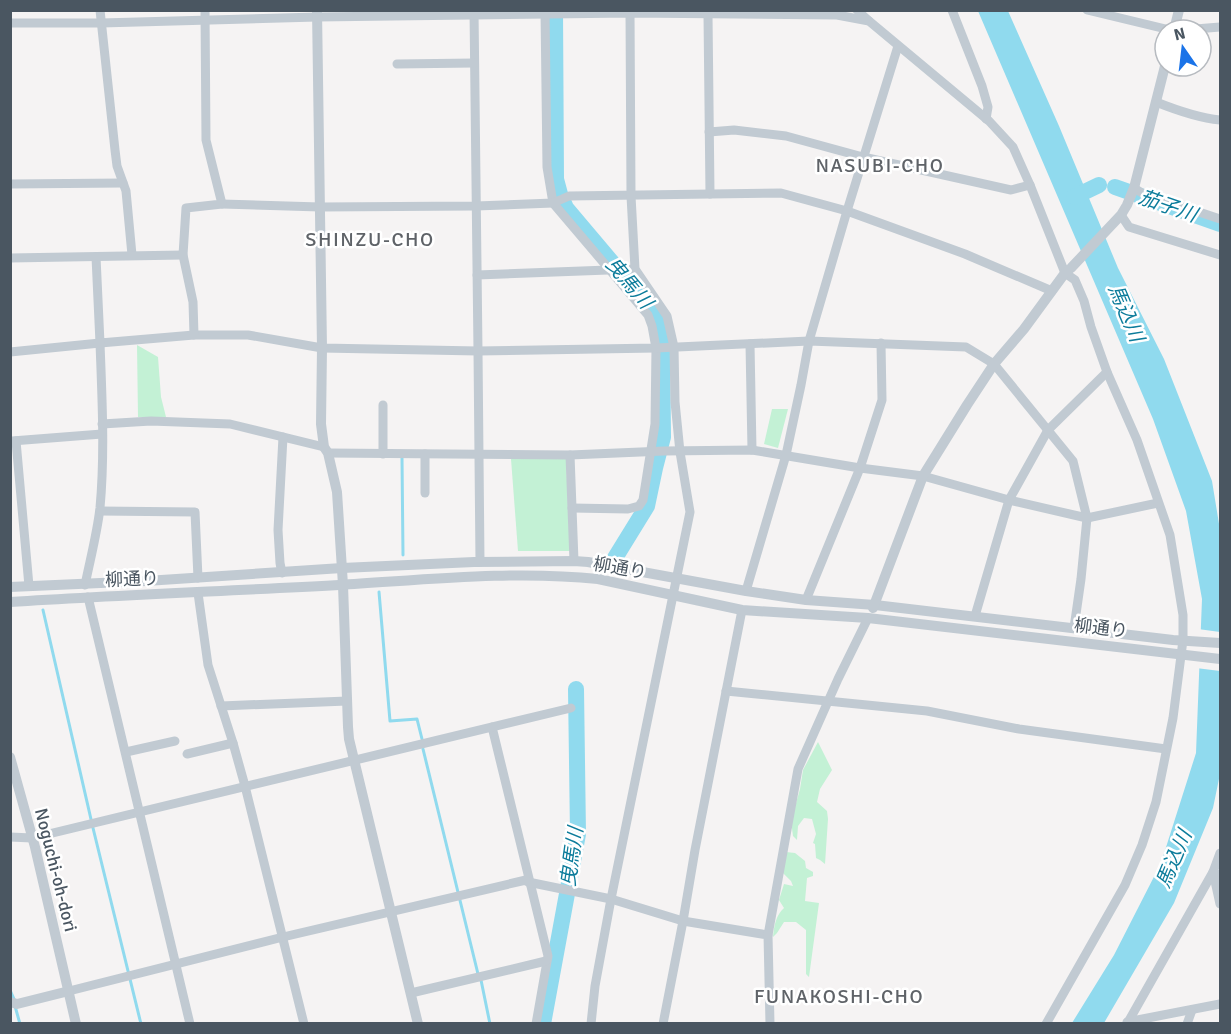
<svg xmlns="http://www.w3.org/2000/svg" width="1231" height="1034" font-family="Signika,'Noto Sans JP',sans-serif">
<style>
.green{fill:#c3f1d5}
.water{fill:#90daee}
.pier{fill:#f5f3f3}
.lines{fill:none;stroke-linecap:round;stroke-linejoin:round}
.stream{stroke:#90daee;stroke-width:3}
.river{stroke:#90daee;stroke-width:16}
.minor{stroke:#c1cad2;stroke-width:9}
.tertiary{stroke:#c1cad2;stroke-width:10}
.labels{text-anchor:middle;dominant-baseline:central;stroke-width:5;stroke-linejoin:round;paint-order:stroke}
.street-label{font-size:18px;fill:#4a5661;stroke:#fff}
.neighbourhood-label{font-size:20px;letter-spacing:1.5px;fill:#5f6368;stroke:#fff}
.water-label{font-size:20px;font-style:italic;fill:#0c7c9b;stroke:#fff}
</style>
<rect width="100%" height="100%" fill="#f5f3f3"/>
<g class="green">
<polygon points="137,345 158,357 161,397 166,417 138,417"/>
<polygon points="772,409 788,409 778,448 764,444"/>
<polygon points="566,458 570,551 518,551 511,459"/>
<polygon points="818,742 832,770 820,789 817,802 827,811 828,819 825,864 820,860 816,858 815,844 813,843 816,834 812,819 804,818 798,826 797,840 793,836 791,821 800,789 803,770"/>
<path d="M786,852L795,853L805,861L806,868L813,872V876L807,878L805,901L819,903L809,977L806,974V930L796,922H784L777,933L773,937C774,926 776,915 784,908L779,900L784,884L793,886L791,881L782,872Z"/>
</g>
<polygon class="water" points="978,11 1008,11 1059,126 1118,268 1164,359 1212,481 1220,530 1220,774 1213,808 1174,903 1104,1023 1072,1023 1114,955 1161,863 1196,753 1202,599 1186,511 1153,419"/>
<polygon class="pier" points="1198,629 1220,632 1220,671 1196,668"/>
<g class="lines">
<g class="stream">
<polyline points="402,458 403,555"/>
<polyline points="379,592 390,721 417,719 422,739"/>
<polyline points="43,610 93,828 141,1024"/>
<polyline points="423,749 478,974"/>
<polyline points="481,980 490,1024"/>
<polyline points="10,990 14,999"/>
<polyline points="15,1006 20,1024"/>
</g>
<g class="river">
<polyline points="555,10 556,179 560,194 566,208 654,312 660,326 662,341 663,437 655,468 647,506 615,558"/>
<polyline points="1115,187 1220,224"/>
<polyline points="1074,197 1099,185"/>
<polyline points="543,1024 578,834 576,689"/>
</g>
<g class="minor">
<polyline points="100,10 115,150 117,166 126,191 132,255"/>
<polyline points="474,10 478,351 480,562"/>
<polyline points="545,10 547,167 553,203 648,315 652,326 656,348 655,424 643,500 639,506 628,509 572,508"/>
<polyline points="857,10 869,21"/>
<polyline points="952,10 982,86 988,107 986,119"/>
<polyline points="1087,10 1170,30"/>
<polyline points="708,15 710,194"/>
<polyline points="10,23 101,23 317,17 630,13 837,15 869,21 989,121 1013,147 1030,185 1065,273 1075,280 1084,301 1091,327 1107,372 1137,440 1170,535 1183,615 1183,640 1173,718 1156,802 1142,845 1125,885 1046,1024"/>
<polyline points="1183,30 1220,27"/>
<polyline points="397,64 474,63"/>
<path d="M1156,102C1176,110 1199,118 1220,120"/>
<polyline points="709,132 734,130 786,136 863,157 1011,190 1030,185"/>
<polyline points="10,184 123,183"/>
<polyline points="1134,188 1142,193 1220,219"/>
<polyline points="222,204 320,207 476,206 553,203 569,196 781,193 847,211 965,254 1052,291"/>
<polyline points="1121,215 1129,227 1220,255"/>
<polyline points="96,257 100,343 194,335 248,335 322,348 478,351 656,348 809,341 966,347 994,364 1073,461 1087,518 1081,579 1074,628"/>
<polyline points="10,258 183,255"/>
<polyline points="477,275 635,269"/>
<polyline points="194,335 193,302 183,255 186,208 222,204 206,140 205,10"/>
<polyline points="750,344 752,450"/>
<path d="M10,352L100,343C102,398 105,453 100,508C97,534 90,560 85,585"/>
<polyline points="383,405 383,454"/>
<polyline points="102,424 151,421 230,424 324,447"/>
<polyline points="12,441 102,434"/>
<polyline points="16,441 29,586"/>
<polyline points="328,453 570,455 664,451 752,450 860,468 923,476 1009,500 1087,518 1158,503"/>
<polyline points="425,454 425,493"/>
<polyline points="570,455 574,561"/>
<polyline points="100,511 195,512 198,578"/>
<polyline points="282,573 280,563 278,530 283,437"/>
<polyline points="746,591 786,455 801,385 809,341 847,211 898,46"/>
<polyline points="198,593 208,665 233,743 245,786 304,1024"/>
<polyline points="88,597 190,1024"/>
<polyline points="806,600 860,468 882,400 881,343"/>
<polyline points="975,616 1009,500 1048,430 1107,372"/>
<polyline points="726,691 927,711 1019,729 1166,749"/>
<polyline points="221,706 347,701"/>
<polyline points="492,727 548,956 536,1024"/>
<polyline points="126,752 175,741"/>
<polyline points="187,754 233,743"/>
<polyline points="10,837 32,838 571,708"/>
<polyline points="1220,876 1213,872 1220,904"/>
<polyline points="69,991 283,937 526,880 528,882 611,899 683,921 768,935"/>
<polyline points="411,993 546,961"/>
<polyline points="1127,1022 1220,1004"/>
<polyline points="591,1024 595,986 611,899 690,512 680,452 675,402 674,347 667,316 635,269 631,196 630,10"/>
<polyline points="663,1024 683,921 695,850 742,610"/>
<polyline points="770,1024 768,935 798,769 838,679 868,618"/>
<polyline points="1127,1024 1213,872 1220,853"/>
<polyline points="1187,1024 1192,1010"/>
</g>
<g class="tertiary">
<polyline points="317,10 322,348 321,424 324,447 328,453 337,492 343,585 348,727 349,739 418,1024"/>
<polyline points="1174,30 1179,10"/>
<polyline points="10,587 146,581 342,568 474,562 574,561 588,562 746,591 806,600 875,605 1173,640 1220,643"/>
<path d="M10,602C120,595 229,591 339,585C424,580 513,570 598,579L742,610L868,618L1220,659"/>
<polyline points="873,608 923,476 967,405 994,364 1024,329 1065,273 1071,268 1121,215 1127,205 1134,188 1165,66"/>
<polyline points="10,757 35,847 76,1024"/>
<polyline points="10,1002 17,1004 69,991"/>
</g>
</g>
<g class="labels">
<g class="street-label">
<text transform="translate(620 568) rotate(10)">柳通り</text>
<text transform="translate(132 579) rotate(-2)">柳通り</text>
<text transform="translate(1101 628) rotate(7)">柳通り</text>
<text transform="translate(56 870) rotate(76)">Noguchi-oh-dori</text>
</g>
<g class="neighbourhood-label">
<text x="880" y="165">NASUBI-CHO</text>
<text x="370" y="239">SHINZU-CHO</text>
<text x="839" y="996">FUNAKOSHI-CHO</text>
</g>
<g class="water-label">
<text transform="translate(1168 206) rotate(19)">茄子川</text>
<text transform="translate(629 283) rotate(50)">曳馬川</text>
<text transform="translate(1126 313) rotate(67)">馬込川</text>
<text transform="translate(572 857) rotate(-82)">曳馬川</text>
<text transform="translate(1174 859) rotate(-67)">馬込川</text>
</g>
</g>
<rect width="1231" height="1034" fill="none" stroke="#4a5661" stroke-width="24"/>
<g transform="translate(1183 48) rotate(346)"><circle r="28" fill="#ffffff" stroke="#b7bbc0" stroke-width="1.5"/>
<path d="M0-4.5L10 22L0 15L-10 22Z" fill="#1a73e8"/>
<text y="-9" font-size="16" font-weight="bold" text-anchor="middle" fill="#4a5661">N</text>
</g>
</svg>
